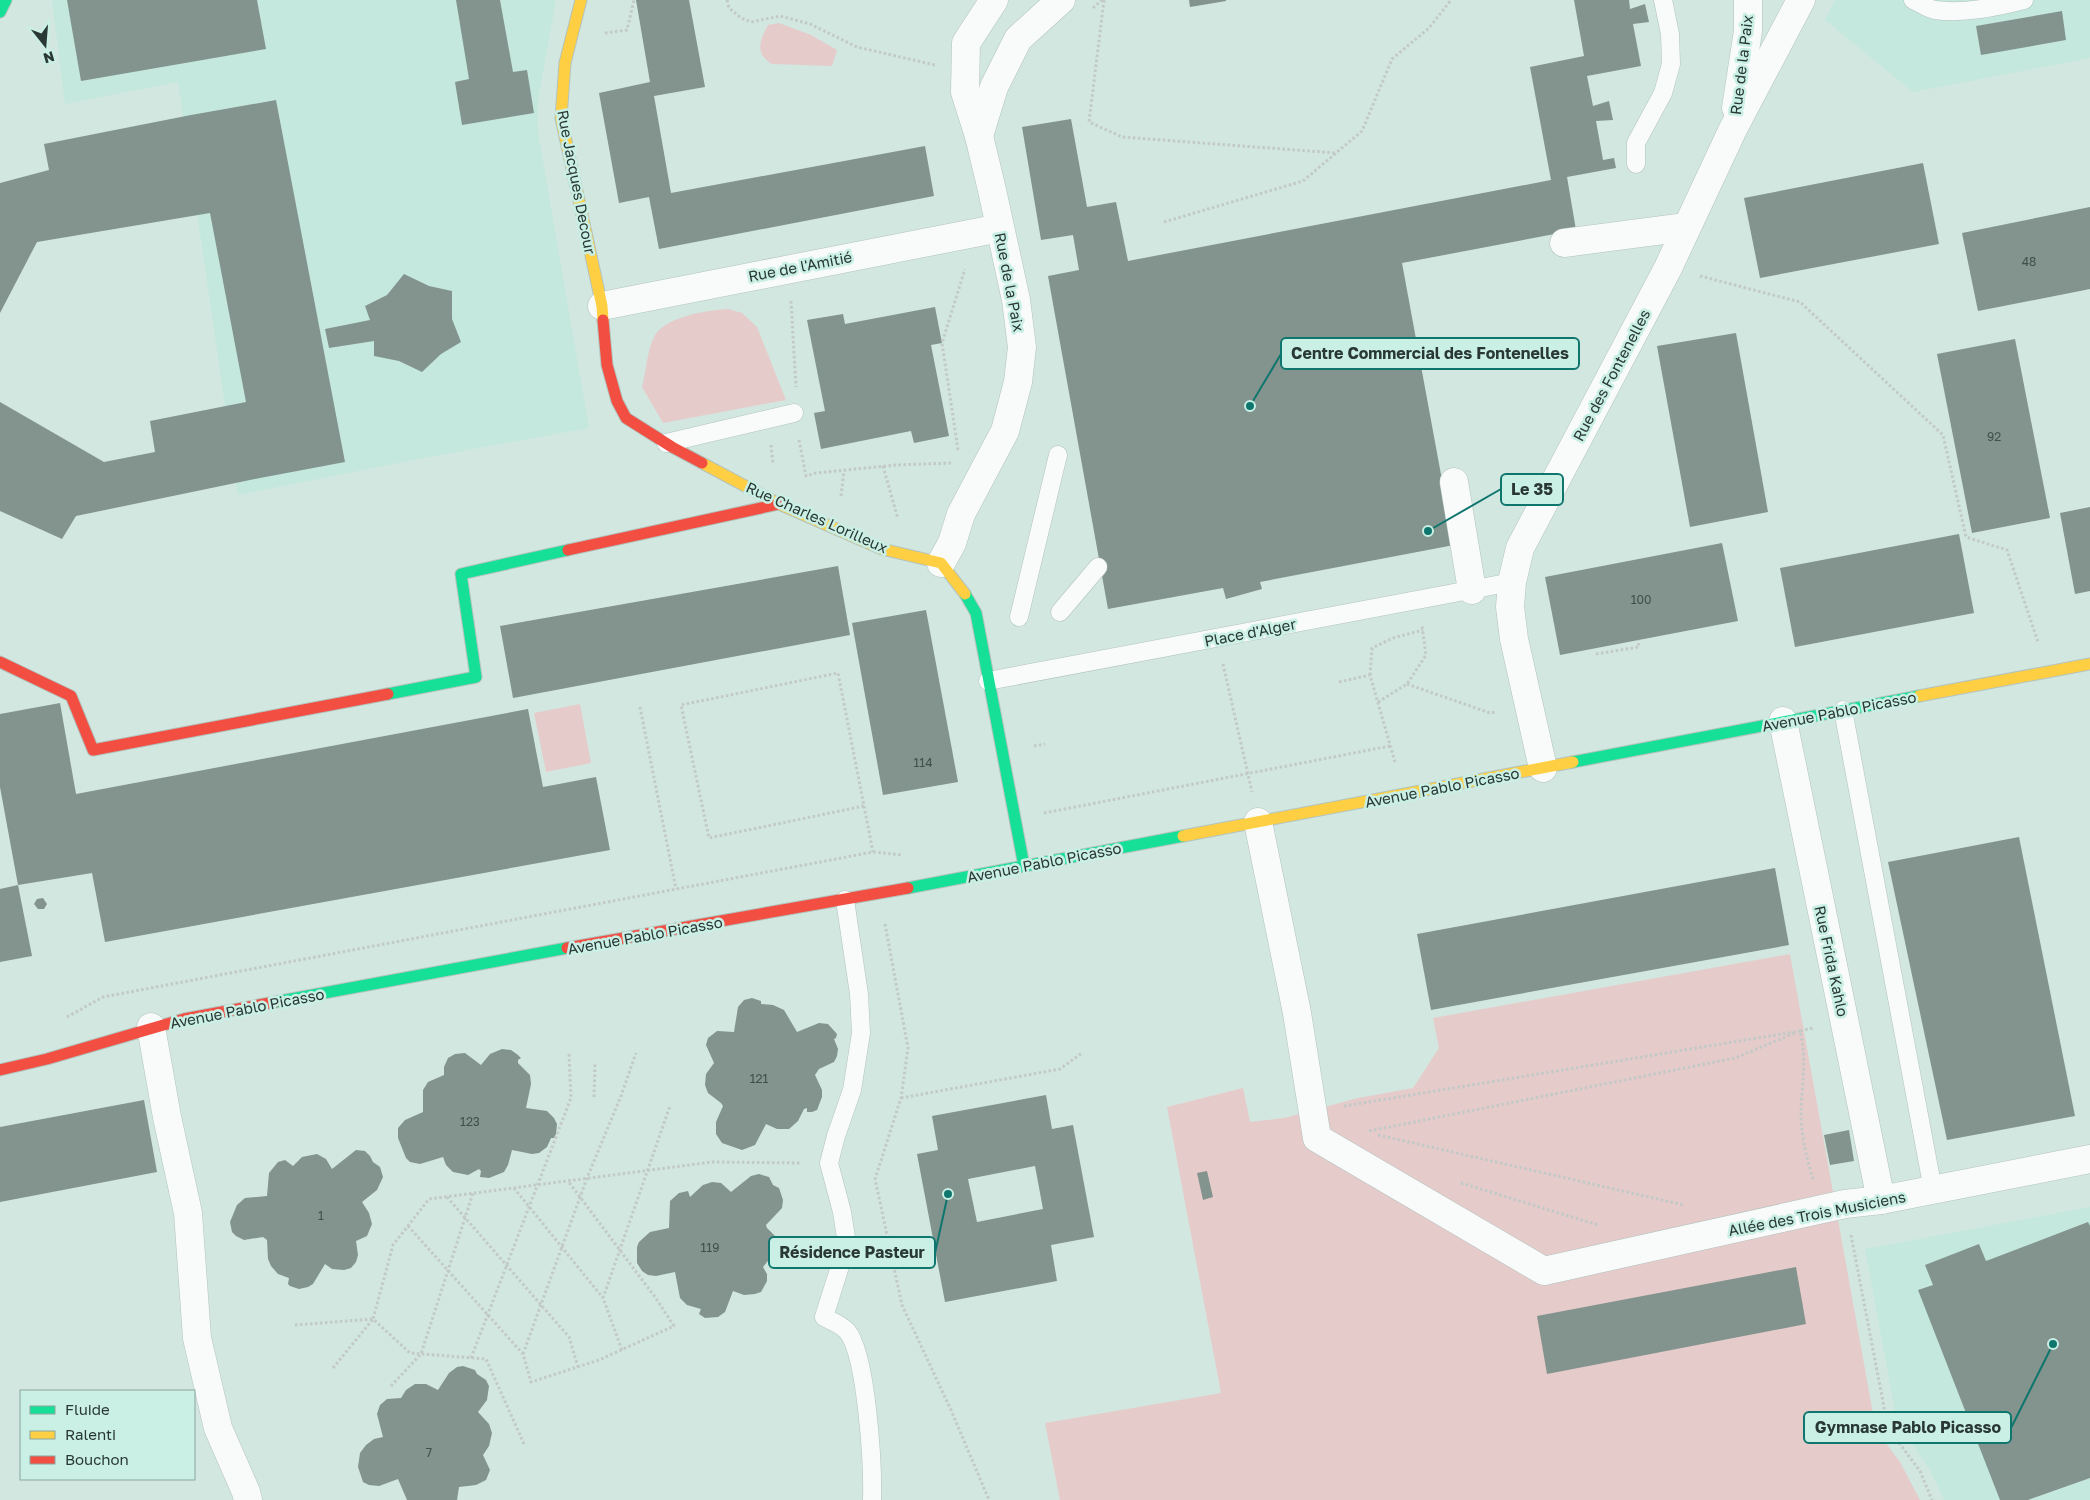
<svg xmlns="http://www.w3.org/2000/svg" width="2090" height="1500" font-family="'Golos Text',sans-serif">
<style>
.built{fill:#c4e8dd}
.green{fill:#e6cbcb}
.building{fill:#83938e;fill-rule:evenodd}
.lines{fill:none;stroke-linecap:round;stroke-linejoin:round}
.lane-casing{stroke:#b3c3be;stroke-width:19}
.street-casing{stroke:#b3c3be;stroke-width:29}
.fast-casing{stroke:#b3c3be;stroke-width:13}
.slow-casing{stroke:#b3c3be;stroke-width:13}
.jam-casing{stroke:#b3c3be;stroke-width:13}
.path{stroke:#c2c9c7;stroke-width:3;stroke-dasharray:2.5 2.5;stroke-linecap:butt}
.lane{stroke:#f8fbfa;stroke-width:18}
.street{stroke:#f8fbfa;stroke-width:28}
.fast{stroke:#16e098;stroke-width:11}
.slow{stroke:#ffcf43;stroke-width:11}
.jam{stroke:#f24e42;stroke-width:11}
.labels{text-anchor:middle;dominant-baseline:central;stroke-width:5;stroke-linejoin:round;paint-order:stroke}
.number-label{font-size:12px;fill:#404f4a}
.street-label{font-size:15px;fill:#293834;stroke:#caefe4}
.leader{fill:none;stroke:#0f766e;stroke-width:2}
.callout-dot{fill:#0f766e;stroke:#caefe4;stroke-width:2}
.callout{fill:#caefe4;stroke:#0f766e;stroke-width:2}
.callout-label{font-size:16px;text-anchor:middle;font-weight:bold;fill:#293834}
</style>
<rect width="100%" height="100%" fill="#d2e7e0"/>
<g class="built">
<polygon points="52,0 556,0 538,100 538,132 589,428 424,458 238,495 178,82 65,104"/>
<polygon points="1835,0 2090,0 2090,58 1913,92 1825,20"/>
<polygon points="2090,1207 2090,1500 1944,1500 1930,1470 1897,1422 1865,1249"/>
</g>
<g class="green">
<path d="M779,23L811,35L837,50L832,66L772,64C754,53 760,40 768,25Z"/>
<path d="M728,309L742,313L757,327L786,400L663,423L642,387C646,372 647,351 654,337C664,317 707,310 728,309Z"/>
<polygon points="580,704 591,763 546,772 534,713"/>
<polygon points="1790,954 1876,1430 1900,1462 1920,1500 1060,1500 1045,1423 1221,1393 1167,1107 1243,1088 1250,1122 1284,1118 1358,1098 1413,1088 1439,1048 1433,1018"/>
</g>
<g class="building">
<polygon points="67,0 257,0 266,49 81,81"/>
<polygon points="456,0 500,0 513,72 527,70 534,113 462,125 455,82 469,79"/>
<polygon points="636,0 689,0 705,87 654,96 671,193 925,146 934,196 659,249 649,197 619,203 599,93 650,82"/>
<polygon points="1189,0 1226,0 1226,1 1190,7"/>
<polygon points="1574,0 1629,0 1630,9 1645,4 1649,22 1633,24 1641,66 1587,76 1593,106 1609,101 1613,120 1596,121 1603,160 1614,158 1616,168 1567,177 1576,230 1402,263 1454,545 1260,582 1262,589 1226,599 1223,588 1108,609 1048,276 1079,270 1073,235 1041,240 1022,127 1071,119 1087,207 1116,202 1128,261 1551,180 1530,67 1584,56"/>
<polygon points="2062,11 2066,40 1981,55 1976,26"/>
<polygon points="276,100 345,462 260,478 76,516 62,539 0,511 0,402 104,462 155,452 150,421 246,402 210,213 37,242 0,313 0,183 49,170 44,144 191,115"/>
<polygon points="1923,163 1939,244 1760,278 1744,198"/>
<polygon points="2090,207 2090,289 1978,311 1962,233"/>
<polygon points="404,274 429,286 452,291 452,319 461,342 441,354 422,372 399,361 374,356 374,341 329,348 325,329 370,320 365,306 387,295"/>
<polygon points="935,307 942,343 931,345 949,436 914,443 911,431 821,449 814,413 825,411 807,320 843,314 845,324"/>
<polygon points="1736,333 1768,512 1690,527 1657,346"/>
<polygon points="2015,339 2050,518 1972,533 1937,354"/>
<polygon points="2090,507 2090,591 2075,594 2060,513"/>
<polygon points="1959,534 1974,613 1795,647 1780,568"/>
<polygon points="1722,543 1738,621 1560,655 1545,577"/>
<polygon points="838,566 850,635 513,698 500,626"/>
<polygon points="926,610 958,782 883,795 852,623"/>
<polygon points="60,703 76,794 528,709 543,787 596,777 610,850 105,942 92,873 18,885 0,787 0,714"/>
<polygon points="2019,837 2075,1116 1947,1140 1888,862"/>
<polygon points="1775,868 1789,945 1431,1010 1417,934"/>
<polygon points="18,885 32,956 0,962 0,889"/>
<polygon points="43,898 47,904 44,909 38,909 34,904 37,899"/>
<polygon points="752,998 761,1001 761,1004 773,1005 784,1010 797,1032 819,1023 828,1024 837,1034 836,1038 834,1039 838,1049 837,1056 834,1062 819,1069 815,1075 822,1090 822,1097 817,1110 812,1112 807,1112 807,1108 804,1109 798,1121 789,1129 777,1129 766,1124 755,1145 742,1150 722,1143 716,1134 716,1122 723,1106 721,1103 708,1093 705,1085 706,1074 714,1063 706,1045 708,1038 717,1031 734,1032 738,1007 744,1000"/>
<polygon points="502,1049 511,1050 518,1055 521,1058 518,1060 518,1063 530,1075 531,1084 526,1108 547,1111 554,1118 557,1124 556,1134 554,1138 551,1138 547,1147 539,1153 532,1154 512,1150 508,1165 504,1172 489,1178 480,1177 481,1171 479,1169 468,1175 453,1172 446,1165 443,1157 420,1164 410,1162 406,1158 398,1138 398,1128 405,1120 423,1112 423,1090 428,1082 444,1075 444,1067 448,1058 455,1054 465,1053 481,1065 490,1054"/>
<path d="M1046,1095L1052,1129L1073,1125L1094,1237L1051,1245L1057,1281L945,1302L917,1154L938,1150L932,1116ZM1035,1166L1043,1209L977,1222L968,1179Z"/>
<polygon points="144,1100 157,1172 0,1202 0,1127"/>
<polygon points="1849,1130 1854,1161 1830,1165 1824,1135"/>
<polygon points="356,1150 365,1151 370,1156 373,1162 380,1167 383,1177 377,1190 362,1202 369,1213 372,1224 367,1236 356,1241 358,1255 356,1262 351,1268 344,1270 332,1269 325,1264 313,1284 308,1287 299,1289 290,1286 288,1284 289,1278 278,1274 271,1266 268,1259 267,1240 263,1237 244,1240 236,1236 232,1232 230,1222 237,1205 245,1198 267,1196 269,1173 278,1162 285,1160 293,1166 302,1157 317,1154 326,1159 332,1169"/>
<polygon points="1207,1171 1213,1197 1203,1200 1197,1173"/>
<polygon points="759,1174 769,1177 773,1185 779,1188 783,1200 782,1208 766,1225 767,1228 775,1236 778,1245 776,1251 763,1267 767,1274 767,1281 761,1292 755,1294 744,1295 733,1291 725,1312 718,1317 705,1318 699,1314 701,1309 687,1305 680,1298 675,1272 656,1276 648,1275 642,1271 637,1263 637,1247 639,1242 650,1232 669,1228 670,1201 679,1193 688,1191 690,1197 703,1185 712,1182 721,1183 731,1192 751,1176"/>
<polygon points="2088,1222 2090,1226 2090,1478 2028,1500 2000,1500 1918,1290 1933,1285 1925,1265 1979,1244 1986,1261"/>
<polygon points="1796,1267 1806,1324 1547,1374 1537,1316"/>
<polygon points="463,1366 475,1370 477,1374 486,1380 489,1386 487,1400 478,1412 489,1424 492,1433 489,1446 483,1455 490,1470 486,1480 476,1485 459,1487 457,1500 407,1500 398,1479 379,1486 369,1485 363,1482 358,1467 360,1453 366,1445 374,1439 383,1437 377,1414 380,1405 387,1399 401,1398 406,1390 415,1384 426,1384 438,1390 449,1373 457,1367"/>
</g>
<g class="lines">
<defs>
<g id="lane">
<path d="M1913,0C1920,3 1928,9 1935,10C1964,14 1996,7 2024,0"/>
<polyline points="1636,164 1636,143 1663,93 1671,64 1670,34 1663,0"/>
<polyline points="666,443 794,413"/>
<polyline points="1060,612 1098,567"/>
<polyline points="1019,617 1058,455"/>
<polyline points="988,681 1512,582"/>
<polyline points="1843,710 1933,1190"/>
<path d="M845,900L859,994L861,1033L852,1090L836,1136L829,1163L842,1212L847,1244L824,1317C831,1321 842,1325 847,1331C867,1355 873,1467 872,1500"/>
</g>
<g id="street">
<polyline points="1736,108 1748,31 1748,0"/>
<polyline points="979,136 994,87 1018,39 1061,0"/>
<polyline points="1564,243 1686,227"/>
<polyline points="602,306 1000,228"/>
<polyline points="1454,482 1472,590"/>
<polyline points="941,563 952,543 961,514 1005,431 1018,382 1022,347 1016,300 992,190 979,136 965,92 966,43 994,0"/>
<polyline points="1783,721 1881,1200"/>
<polyline points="1543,768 1514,639 1510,607 1512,582 1520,548 1668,268 1733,129 1801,0"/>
<polyline points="1258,822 1297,1013 1317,1138 1544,1271 1845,1204 1881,1200 2090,1159"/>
<polyline points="151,1027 167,1117 188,1213 197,1338 218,1428 246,1492 248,1500"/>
</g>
<g id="fast">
<polyline points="0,12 6,0"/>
<polyline points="965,594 976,613 1024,866"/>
<polyline points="388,694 476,677 461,574 568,550"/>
<polyline points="1573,762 1919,696"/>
<polyline points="908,888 1183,836"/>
<polyline points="275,1002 567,948"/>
</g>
<g id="slow">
<polyline points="581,0 565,63 561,118 602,306 603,320"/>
<polyline points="702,463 779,504 882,549 941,563 965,594"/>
<polyline points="1919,696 2090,664"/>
<polyline points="1183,836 1573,762"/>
</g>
<g id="jam">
<polyline points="603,320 607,365 617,401 626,418 672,447 702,463"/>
<polyline points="568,550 779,504"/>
<polyline points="0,662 71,696 93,750 388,694"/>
<polyline points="567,948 908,888"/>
<polyline points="0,1070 47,1059 184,1019 275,1002"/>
</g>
</defs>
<use href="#lane" class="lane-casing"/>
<use href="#street" class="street-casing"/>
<use href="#fast" class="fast-casing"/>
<use href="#slow" class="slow-casing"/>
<use href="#jam" class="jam-casing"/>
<g class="path">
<polyline points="727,0 729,8 741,18 751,22 780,16 810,24 857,47 935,65"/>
<polyline points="1104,0 1089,122 1122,137 1336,153"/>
<polyline points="1093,8 1102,0"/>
<polyline points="605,33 627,30 634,0"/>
<polyline points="1164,222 1303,181 1362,131 1392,59 1429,28 1451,0"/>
<polyline points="1700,276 1800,302 1943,435 1966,537 2007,550 2038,642"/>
<polyline points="791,301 796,387"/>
<polyline points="1416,341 1423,339"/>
<polyline points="799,440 806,476 816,473 895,465 952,463"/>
<polyline points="771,445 773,464"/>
<polyline points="958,450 942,343 965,269"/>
<polyline points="883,466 898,519"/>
<polyline points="841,496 844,471"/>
<polyline points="1596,654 1639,647 1638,640"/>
<polyline points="1223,664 1252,792"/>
<polyline points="1370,675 1372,648 1393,638 1423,630"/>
<polyline points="1339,682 1370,675 1395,762"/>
<polyline points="1407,684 1490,713 1497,712"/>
<polyline points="1378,702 1407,684 1426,655 1422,626"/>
<polyline points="640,707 676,889"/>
<polyline points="1034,746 1045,744"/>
<polyline points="864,806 709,838 681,705 838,673 873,852"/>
<polyline points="1044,813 1390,746"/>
<polyline points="885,924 908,1048 901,1098 875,1179 902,1305 951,1410 989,1500"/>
<polyline points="67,1017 103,997 873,852 902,855"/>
<polyline points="594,1097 595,1063"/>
<polyline points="901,1098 1060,1069 1082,1053"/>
<polyline points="1344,1106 1800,1031"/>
<polyline points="1369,1131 1735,1058 1795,1033"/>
<polyline points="1378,1135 1684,1205"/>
<path d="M1813,1179C1806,1157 1801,1134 1801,1111C1802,1084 1807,1057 1800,1031L1813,1028"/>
<polyline points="1461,1183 1598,1225"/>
<polyline points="514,1188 603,1298"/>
<polyline points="447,1197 569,1337 578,1367"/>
<polyline points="408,1226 523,1354 531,1382 599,1360 674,1326 655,1297 568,1181"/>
<polyline points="1851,1235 1888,1428 1920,1471 1932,1500"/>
<polyline points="295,1325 373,1319"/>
<polyline points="622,1350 603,1298 670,1106"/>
<polyline points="523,1354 587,1178 621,1096 636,1053"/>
<polyline points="471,1358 571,1098 569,1054"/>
<polyline points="333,1368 373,1319"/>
<polyline points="391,1386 421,1354 473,1193"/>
<polyline points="524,1444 486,1359 410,1353 373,1319 393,1245 429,1199 712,1162 802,1163"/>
</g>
<use href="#lane" class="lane"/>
<use href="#street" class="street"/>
<use href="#fast" class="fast"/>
<use href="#slow" class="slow"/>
<use href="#jam" class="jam"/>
</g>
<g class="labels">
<g class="number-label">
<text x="2029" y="261">48</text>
<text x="1994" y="436">92</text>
<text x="1641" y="599">100</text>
<text x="923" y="762">114</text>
<text x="759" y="1078">121</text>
<text x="470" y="1121">123</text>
<text x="321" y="1215">1</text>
<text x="710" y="1247">119</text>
<text x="429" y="1452">7</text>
</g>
<g class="street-label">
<text transform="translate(1741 65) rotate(-83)">Rue de la Paix</text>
<text transform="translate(577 182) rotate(79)">Rue Jacques Decour</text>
<text transform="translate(800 266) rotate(-11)">Rue de l'Amitié</text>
<text transform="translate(1010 282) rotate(79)">Rue de la Paix</text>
<text transform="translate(1611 375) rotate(-62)">Rue des Fontenelles</text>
<text transform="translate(817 517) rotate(24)">Rue Charles Lorilleux</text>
<text transform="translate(1250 632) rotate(-11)">Place d'Alger</text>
<text transform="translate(1839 711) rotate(-11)">Avenue Pablo Picasso</text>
<text transform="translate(1442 787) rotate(-11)">Avenue Pablo Picasso</text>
<text transform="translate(1044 862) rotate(-11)">Avenue Pablo Picasso</text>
<text transform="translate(645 935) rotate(-10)">Avenue Pablo Picasso</text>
<text transform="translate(1832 961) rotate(78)">Rue Frida Kahlo</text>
<text transform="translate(247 1008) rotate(-11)">Avenue Pablo Picasso</text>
<text transform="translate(1817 1213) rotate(-11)">Allée des Trois Musiciens</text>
</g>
</g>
<path class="leader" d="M1250 406L1281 354M1428 531L1501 489M948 1194L935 1253M2053 1344L2011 1428"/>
<g class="callout-dot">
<circle cx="1250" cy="406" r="5"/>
<circle cx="1428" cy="531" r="5"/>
<circle cx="948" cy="1194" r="5"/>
<circle cx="2053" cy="1344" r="5"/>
</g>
<g class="callout">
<rect x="1281" y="338" width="298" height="31" rx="5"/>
<rect x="1501" y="474" width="62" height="31" rx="5"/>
<rect x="769" y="1237" width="166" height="31" rx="5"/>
<rect x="1804" y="1412" width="207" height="31" rx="5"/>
</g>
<g class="callout-label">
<text x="1430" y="359">Centre Commercial des Fontenelles</text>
<text x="1532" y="495">Le 35</text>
<text x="852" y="1258">Résidence Pasteur</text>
<text x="1908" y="1433">Gymnase Pablo Picasso</text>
</g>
<rect x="20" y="1390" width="175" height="90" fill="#caefe4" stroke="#8aa69e"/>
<rect x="30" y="1406" width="25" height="8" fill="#16e098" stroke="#8aa69e"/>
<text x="65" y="1415" font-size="15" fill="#293834">Fluide</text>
<rect x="30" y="1431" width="25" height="8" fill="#ffcf43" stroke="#8aa69e"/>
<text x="65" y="1440" font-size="15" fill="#293834">Ralenti</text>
<rect x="30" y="1456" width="25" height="8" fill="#f24e42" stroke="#8aa69e"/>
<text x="65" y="1465" font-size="15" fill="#293834">Bouchon</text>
<g transform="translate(45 45) rotate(163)" stroke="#caefe4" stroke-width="4" paint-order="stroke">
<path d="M0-4L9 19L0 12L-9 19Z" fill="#293834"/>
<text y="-8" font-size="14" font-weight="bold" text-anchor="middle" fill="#293834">N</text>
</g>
</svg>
